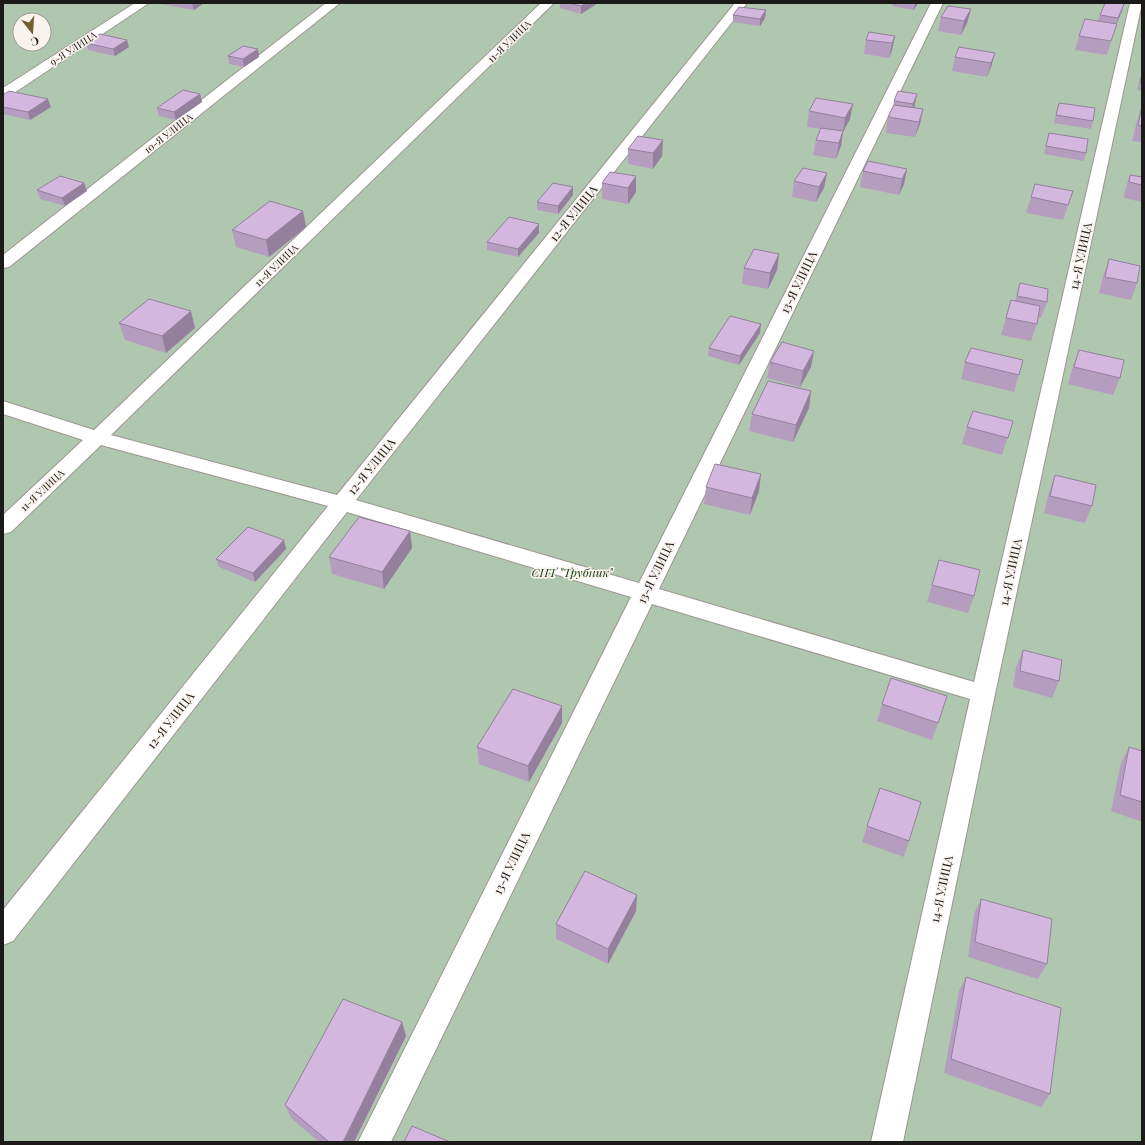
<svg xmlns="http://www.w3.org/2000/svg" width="1145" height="1145" font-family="'Playfair Display',serif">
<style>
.green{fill:#b0c7af;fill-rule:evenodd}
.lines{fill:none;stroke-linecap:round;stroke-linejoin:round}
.minor-casing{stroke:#9c9590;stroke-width:2}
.minor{fill:#fff;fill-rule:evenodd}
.wall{fill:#b59dc0}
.shaded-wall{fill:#94809c}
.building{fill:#d3b7df;stroke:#94809c}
.labels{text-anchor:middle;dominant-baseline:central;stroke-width:3;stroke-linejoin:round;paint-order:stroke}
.far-street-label{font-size:10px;fill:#1c1a18;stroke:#faf2ed}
.street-label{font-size:12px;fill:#1c1a18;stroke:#faf2ed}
.park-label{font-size:12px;font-style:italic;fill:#104313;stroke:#faf2ed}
</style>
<rect width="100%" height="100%" fill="#faf2ed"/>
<path class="green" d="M3,3H1142V1142H3ZM20,20H44V44H20Z"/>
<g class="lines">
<defs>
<g id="minor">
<polygon points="135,3 149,3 8,97 3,98 3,88"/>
<polygon points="326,3 340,3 9,267 3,268 3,255"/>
<polygon points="541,3 554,3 111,435 337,495 735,3 747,3 356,500 639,583 931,3 943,3 659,589 974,682 1130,3 1142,3 995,694 903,1142 871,1142 970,699 652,604 391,1142 358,1142 631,597 347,512 13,941 3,945 3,910 328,506 101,445 11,532 3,534 3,515 83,440 3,414 3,401 94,430"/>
</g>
</defs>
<use href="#minor" class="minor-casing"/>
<use href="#minor" class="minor"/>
</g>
<g class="wall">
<polygon points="161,3 204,3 194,10 161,4"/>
<polygon points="560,3 598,3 581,14 560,8"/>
<polygon points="893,3 918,3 914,10 892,6"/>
<polygon points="971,9 967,23 961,35 938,31 941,17"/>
<polygon points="766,10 765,18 760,26 733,22 733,15"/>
<polygon points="1122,11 1116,25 1107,55 1075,50 1079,36 1098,21 1100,15"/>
<polygon points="895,36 892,50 889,58 864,54 866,40"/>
<polygon points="86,43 129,47 115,56 88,50"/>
<polygon points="995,53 991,67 987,77 952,71 955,57"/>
<polygon points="228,56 259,57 244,67 229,64"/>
<polygon points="1142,72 1142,91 1137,90"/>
<polygon points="200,94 202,102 176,120 159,116 157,108"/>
<polygon points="917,94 914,108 923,109 920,124 915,137 886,133 888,117 893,107 894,101"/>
<polygon points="3,95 51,107 30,120 3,114"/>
<polygon points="1059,103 1093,121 1091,129 1054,123"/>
<polygon points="1142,106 1142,142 1132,141 1137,121"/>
<polygon points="809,111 850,119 843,132 841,146 836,159 813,155 816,140 821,129 807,127"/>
<polygon points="1049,133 1086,153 1084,161 1044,154"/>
<polygon points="663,140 662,156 653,169 628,164 628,149"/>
<polygon points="803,168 824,188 816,202 792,197 794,181"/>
<polygon points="907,169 904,184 899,195 860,187 863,171"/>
<polygon points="1130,175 1142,177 1142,202 1124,198 1125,190"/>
<polygon points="636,176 636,192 628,204 602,199 602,183"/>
<polygon points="84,183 87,191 65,206 40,199 37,190"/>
<polygon points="1073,191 1063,220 1026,213 1031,197"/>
<polygon points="573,195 558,214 537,210 537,202"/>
<polygon points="303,211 306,227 269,257 236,247 232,230"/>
<polygon points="539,233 518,257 487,250 487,242"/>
<polygon points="779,254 777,270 768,289 742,284 744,268"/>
<polygon points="1109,259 1137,283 1131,300 1099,293 1103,276"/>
<polygon points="1020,283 1047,302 1041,318 1038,318 1037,324 1031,341 1001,335 1011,300 1015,301"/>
<polygon points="119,323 195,328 166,353 125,340"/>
<polygon points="760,333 739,365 708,356 709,348"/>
<polygon points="1079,350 1120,378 1113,395 1068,384 1073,366"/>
<polygon points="1023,360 1014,392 961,379 965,362"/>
<polygon points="770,362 811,367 800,387 767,378"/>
<polygon points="811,391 809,408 793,442 749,431 752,414"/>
<polygon points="1013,421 1002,455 962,444 967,427"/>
<polygon points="1055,475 1092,506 1085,523 1044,513 1049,492"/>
<polygon points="706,487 759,491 750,515 704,504"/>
<polygon points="410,531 412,548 384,589 332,574 329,557"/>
<polygon points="286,549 255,582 219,567 216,559"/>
<polygon points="939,560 974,596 968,613 927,602"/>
<polygon points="1023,650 1059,681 1052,698 1013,687 1016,667"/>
<polygon points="882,704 938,723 932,740 877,721"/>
<polygon points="562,723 529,782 479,764 477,747"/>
<polygon points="1129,747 1142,751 1142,822 1111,811 1121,763"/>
<polygon points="867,826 909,841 904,857 862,842"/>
<polygon points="981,899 1047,964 1038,979 968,957 974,914"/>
<polygon points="636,911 608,964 556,939 556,924"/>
<polygon points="966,977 1050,1094 1041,1107 944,1073 959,991"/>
<polygon points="402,1022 406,1036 354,1142 319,1142 291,1118 285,1105"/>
</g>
<g class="shaded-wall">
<polygon points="192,3 204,3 194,10"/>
<polygon points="587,3 598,3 581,14 581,6"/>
<polygon points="915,3 918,3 914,10"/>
<polygon points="1124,4 1122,11 1116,25 1118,18"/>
<polygon points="971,9 967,23 961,35 964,21"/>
<polygon points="766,10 765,18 760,26 760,19"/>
<polygon points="895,36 892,50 889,58 892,43"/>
<polygon points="127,40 129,47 115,56 113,49"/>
<polygon points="258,49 259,57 244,67 243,59"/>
<polygon points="995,53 991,67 987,77 991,63"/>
<polygon points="200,94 202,102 176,120 174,112"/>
<polygon points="917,94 914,109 910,119 913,104"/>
<polygon points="48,99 51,107 30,120 28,112"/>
<polygon points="853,104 850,119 843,132 841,146 836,159 839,143 843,132 845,118"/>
<polygon points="923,109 920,124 915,137 919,122"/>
<polygon points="663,140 662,156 653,169 653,153"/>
<polygon points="907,169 904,184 899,195 902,179"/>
<polygon points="827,173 824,188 816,202 819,187"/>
<polygon points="636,176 636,192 628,204 628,188"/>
<polygon points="84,183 87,191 65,206 62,198"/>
<polygon points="573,187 573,195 558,214 558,206"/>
<polygon points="303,211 306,227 269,257 266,240"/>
<polygon points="539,224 539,233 518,257 518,249"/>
<polygon points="779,254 777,270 768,289 770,273"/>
<polygon points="191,311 195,328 166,353 162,336"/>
<polygon points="761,324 760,333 739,365 740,356"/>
<polygon points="814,351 811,367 800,387 803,371"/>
<polygon points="811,391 809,408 793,442 796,425"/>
<polygon points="761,474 759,491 750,515 752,498"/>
<polygon points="410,531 412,548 384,589 382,572"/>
<polygon points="284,540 286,549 255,582 253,573"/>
<polygon points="562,706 562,723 529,782 528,766"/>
<polygon points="637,895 636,911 608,964 608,949"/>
<polygon points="402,1022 406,1036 354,1142 343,1142"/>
</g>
<g class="building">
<polygon points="569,3 587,3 581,6"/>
<polygon points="1105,3 1120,3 1124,4 1118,18 1100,15"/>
<polygon points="948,6 971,9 964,21 941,17"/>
<polygon points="739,7 766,10 760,19 733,15"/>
<polygon points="1085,19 1117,24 1111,41 1079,36"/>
<polygon points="869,32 895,36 892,43 866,40"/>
<polygon points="100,34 127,40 113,49 86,43"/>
<polygon points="243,46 258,49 243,59 228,56"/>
<polygon points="959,47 995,53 991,63 955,57"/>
<polygon points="1142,74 1142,83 1140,83"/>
<polygon points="183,90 200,94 174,112 157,108"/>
<polygon points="9,91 48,99 28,112 3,107 3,95"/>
<polygon points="898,91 917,94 913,104 894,101"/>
<polygon points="816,98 853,104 845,118 809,111"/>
<polygon points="1059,103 1095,108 1093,121 1056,115"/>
<polygon points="894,105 923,109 919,122 888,117"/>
<polygon points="1142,106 1142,126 1138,125"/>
<polygon points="821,128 843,131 839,143 816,140"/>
<polygon points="1049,133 1088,139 1086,153 1046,146"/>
<polygon points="638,136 663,140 653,153 628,149"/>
<polygon points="868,161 907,169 902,179 863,171"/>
<polygon points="803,168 827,173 819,187 794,181"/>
<polygon points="610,172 636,176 628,188 602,183"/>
<polygon points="1130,175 1142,177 1142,185 1129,182"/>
<polygon points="60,176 84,183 62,198 37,190"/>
<polygon points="553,183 573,187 558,206 537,202"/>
<polygon points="1035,184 1073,191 1068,205 1031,197"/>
<polygon points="270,201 303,211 266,240 232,230"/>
<polygon points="509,217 539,224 518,249 487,242"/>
<polygon points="754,249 779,254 770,273 744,268"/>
<polygon points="1109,259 1140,266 1137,283 1105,277"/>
<polygon points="1020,283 1048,289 1047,302 1017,296"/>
<polygon points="149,299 191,311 162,336 119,323"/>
<polygon points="1011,300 1040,306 1037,324 1006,318"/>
<polygon points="730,316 761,324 740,356 709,348"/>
<polygon points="782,342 814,351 803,371 770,362"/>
<polygon points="971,348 1023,360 1019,375 965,362"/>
<polygon points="1079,350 1124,360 1120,378 1074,367"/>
<polygon points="768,381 811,391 796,425 752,414"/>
<polygon points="973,411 1013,421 1008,438 967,427"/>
<polygon points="715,464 761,474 752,498 706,487"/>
<polygon points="1055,475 1096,485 1092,506 1050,496"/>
<polygon points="359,517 410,531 382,572 329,557"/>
<polygon points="248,527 284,540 253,573 216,559"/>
<polygon points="939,560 980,570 974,596 932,585"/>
<polygon points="1023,650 1062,660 1059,681 1020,671"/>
<polygon points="891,678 947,696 938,723 882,704"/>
<polygon points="513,689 562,706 528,766 477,747"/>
<polygon points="1129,747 1142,751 1142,802 1120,795"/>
<polygon points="880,788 921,802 909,841 867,826"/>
<polygon points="585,871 637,895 608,949 556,924"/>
<polygon points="981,899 1052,919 1047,964 975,942"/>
<polygon points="966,977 1061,1008 1050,1094 951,1059"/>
<polygon points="343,999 402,1022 343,1142 329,1142 285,1105"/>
<polygon points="412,1126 450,1142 404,1142"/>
</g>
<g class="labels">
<g class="far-street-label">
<text transform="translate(509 41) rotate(-44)">11-Я УЛИЦА</text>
<text transform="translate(73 48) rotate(-33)">9-Я УЛИЦА</text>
<text transform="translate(168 133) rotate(-38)">10-Я УЛИЦА</text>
<text transform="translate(276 265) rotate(-44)">11-Я УЛИЦА</text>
<text transform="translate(42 490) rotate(-43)">11-Я УЛИЦА</text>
</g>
<g class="street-label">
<text transform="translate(573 213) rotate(-51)">12-Я УЛИЦА</text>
<text transform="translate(1080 256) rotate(-78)">14-Я УЛИЦА</text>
<text transform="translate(798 282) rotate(-64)">13-Я УЛИЦА</text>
<text transform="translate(371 466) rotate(-51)">12-Я УЛИЦА</text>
<text transform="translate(655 572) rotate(-64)">13-Я УЛИЦА</text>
<text transform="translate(1010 572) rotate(-78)">14-Я УЛИЦА</text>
<text transform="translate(170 720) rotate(-52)">12-Я УЛИЦА</text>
<text transform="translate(511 863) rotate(-64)">13-Я УЛИЦА</text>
<text transform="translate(941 889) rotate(-78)">14-Я УЛИЦА</text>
</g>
<g class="park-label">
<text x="572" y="572">СНТ "Трубник"</text>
</g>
</g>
<rect width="1145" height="1145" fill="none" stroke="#1c1a18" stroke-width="8"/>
<g transform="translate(32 32) rotate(163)"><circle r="19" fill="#faf2ed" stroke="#a19c98"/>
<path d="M0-3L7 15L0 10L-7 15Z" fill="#71602e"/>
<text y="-6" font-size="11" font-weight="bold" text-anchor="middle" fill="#1c1a18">С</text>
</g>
</svg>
